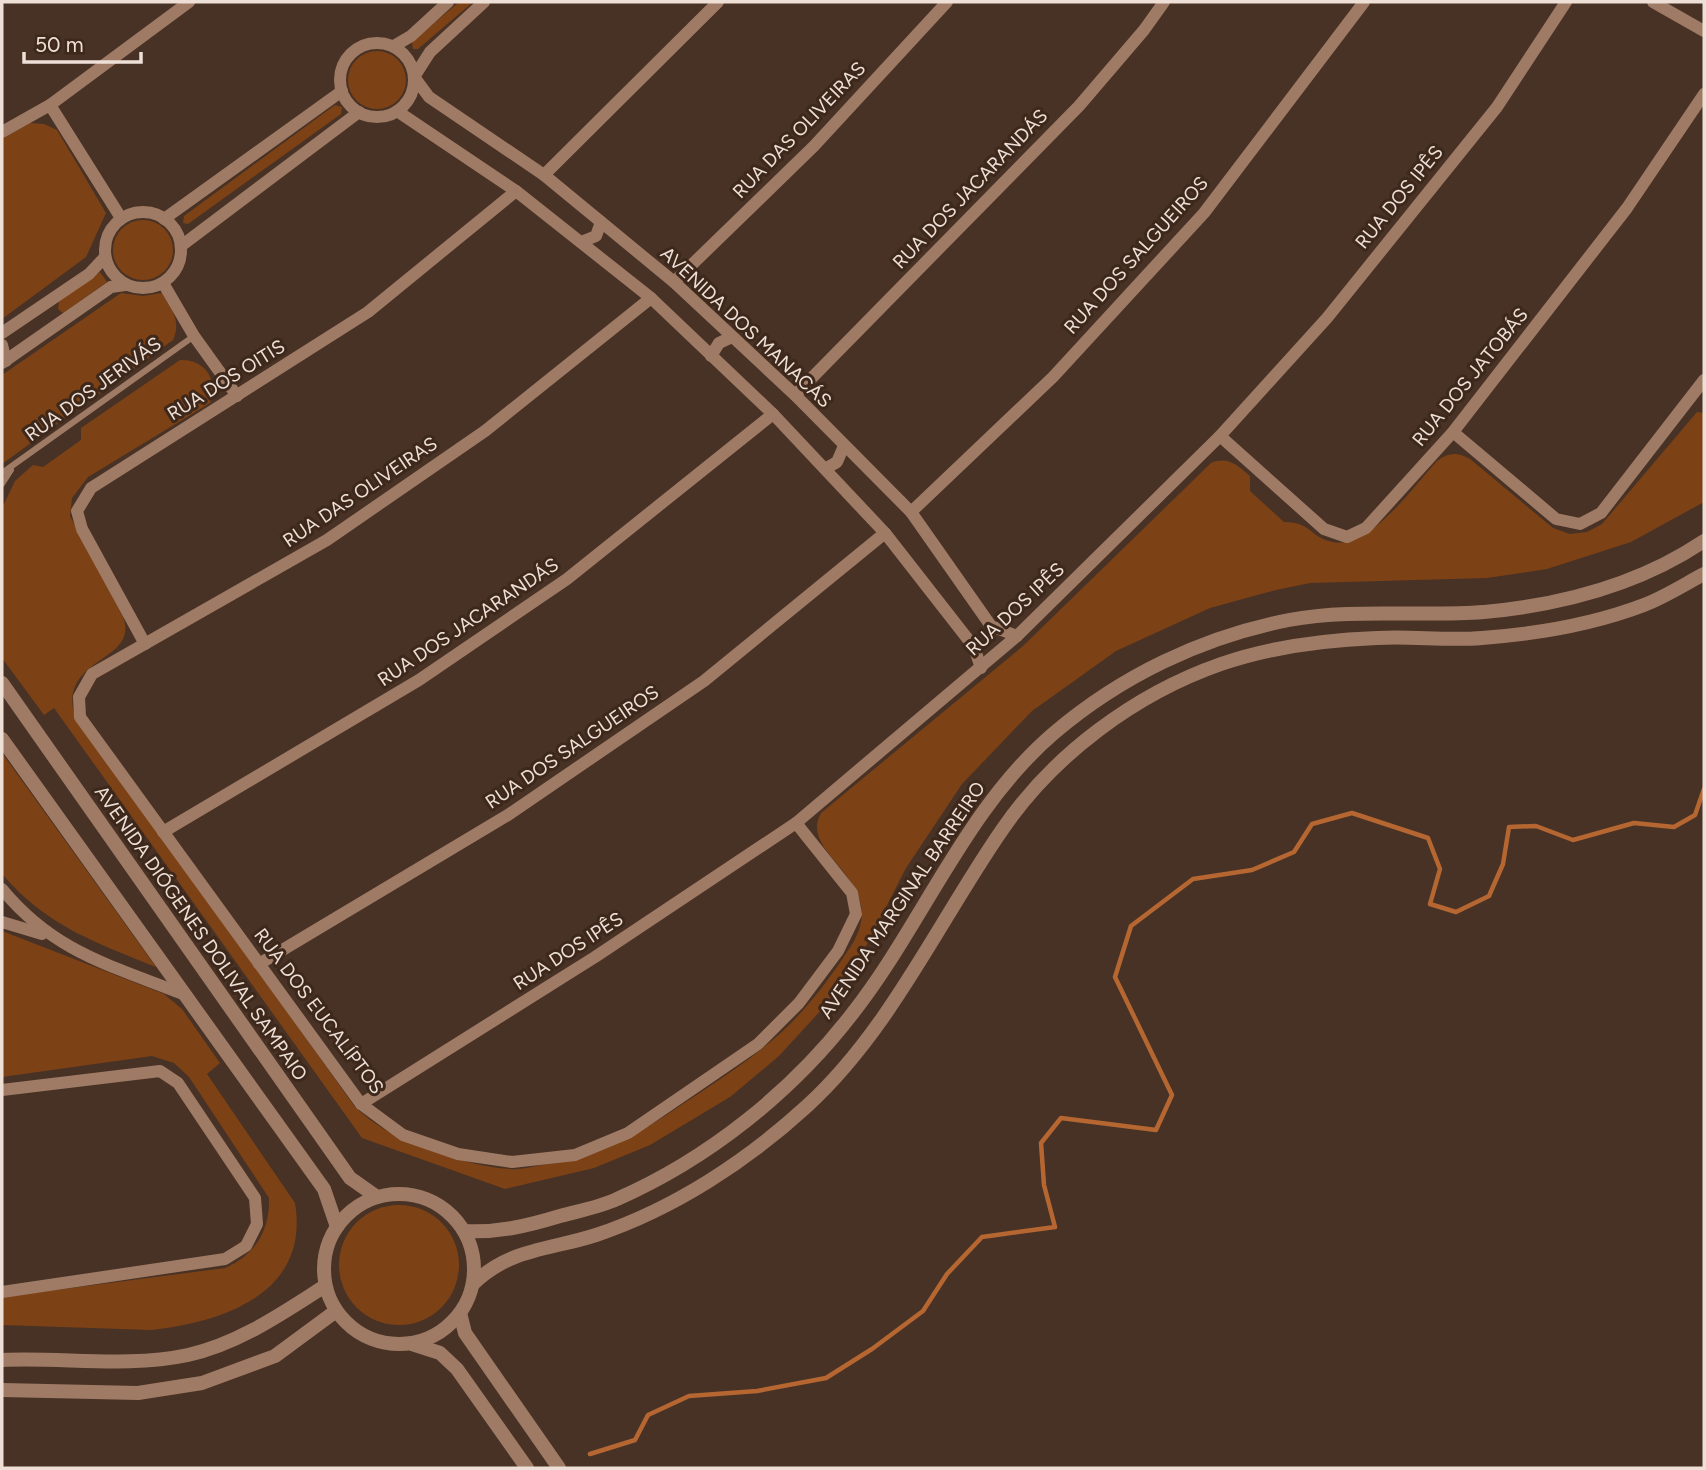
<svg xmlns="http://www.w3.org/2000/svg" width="1706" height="1470" font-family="Figtree,sans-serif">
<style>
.green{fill:#7d4116}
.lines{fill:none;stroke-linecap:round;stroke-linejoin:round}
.stream{stroke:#b66731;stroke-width:4.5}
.service{stroke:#9f7b65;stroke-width:6}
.minor{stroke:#9f7b65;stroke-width:12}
.tertiary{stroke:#9f7b65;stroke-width:14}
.labels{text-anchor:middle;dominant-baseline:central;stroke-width:6;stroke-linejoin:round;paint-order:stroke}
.street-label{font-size:19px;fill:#eee0d7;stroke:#3d281b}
</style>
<rect width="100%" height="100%" fill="#483225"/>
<g class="green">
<polygon points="459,2 473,2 418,49 413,49 412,42"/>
<circle cx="377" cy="80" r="29"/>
<polygon points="335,105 342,107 341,114 188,224 183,223 184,216"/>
<polygon points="30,123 44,124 57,130 106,213 86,257 2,319 2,139"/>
<circle cx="143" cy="250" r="30"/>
<polygon points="100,272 107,282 63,313 58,309 59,301"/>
<path d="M121,293L143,296L162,293C171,309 182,321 173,340L2,464V375Z"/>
<path d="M180,360C205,359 219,380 210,403L88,477L72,498L70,516L123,617C140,662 60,656 74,714L355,1107C380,1131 406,1141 438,1152C460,1160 486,1168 510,1169C520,1170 531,1167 541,1165C611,1155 650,1126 707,1088C742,1064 777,1041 805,1008C821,990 836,969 849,949C896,881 796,856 821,813L1023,646L1211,463C1228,456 1237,465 1250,476V491L1284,522C1313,522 1308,537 1333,542C1369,550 1414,486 1437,461C1448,452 1458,452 1470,459L1553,528L1570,534L1587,532L1602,524L1697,412L1704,413V502L1631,542L1547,569L1487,578L1310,583L1276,590L1210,608L1116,651L1032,711L962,784L906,868L861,956L823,1008L779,1056L730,1097L650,1145L594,1168L505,1189L362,1138L54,708L44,715L2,658V508L15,481L33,465L43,467L81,440V428Z"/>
<path d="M2,753L156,967C94,942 47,926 2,874Z"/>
<path d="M2,931L164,994L182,1009L220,1063L207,1074L295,1203C310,1293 224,1322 151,1330L2,1325V1297L225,1268C255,1255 270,1231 269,1198L189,1077L174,1063L152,1056L2,1077Z"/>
<circle cx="399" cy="1265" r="60"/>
</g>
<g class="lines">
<polyline class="stream" points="590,1454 635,1440 648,1415 689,1396 757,1391 826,1378 872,1349 923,1311 947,1274 982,1237 1055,1227 1044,1185 1041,1143 1061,1118 1156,1130 1172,1095 1115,977 1131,926 1193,879 1252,870 1294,852 1312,824 1352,813 1428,838 1440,869 1430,904 1456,912 1489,896 1503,864 1509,827 1536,826 1573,840 1634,823 1674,827 1695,815 1704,789"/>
<g class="service">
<polyline points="2,473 194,336"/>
<polyline points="2,484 11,470"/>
</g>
<g class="minor">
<polyline points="1653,2 1704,31"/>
<circle cx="377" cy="80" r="37"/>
<polyline points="394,46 411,36 448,2"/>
<polyline points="414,77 430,52 484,2"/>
<polyline points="415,78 429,97 544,175 674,282 795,395 911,512 991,626 1017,636"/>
<polyline points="50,105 121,218"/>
<polyline points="397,111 516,191 651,298 773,414 885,533 974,647 981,668"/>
<polyline points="2,132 50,105 189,2"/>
<polyline points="544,175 718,2"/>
<circle cx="143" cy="250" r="38"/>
<polyline points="164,219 342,91"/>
<polyline points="581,242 596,236 601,222"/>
<polyline points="181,246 359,112"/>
<polyline points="674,282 814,146 947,2"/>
<polyline points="163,283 194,336 237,396"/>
<polyline points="651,298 485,431 327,540 92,674 79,697 80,717 361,1104 403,1135 458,1154 512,1162 575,1155 628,1133 758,1044 799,1003 838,951 856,914 852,893 796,823"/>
<polyline points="2,333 89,274 105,257"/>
<polyline points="2,345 6,361"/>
<polyline points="711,356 719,343 732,337"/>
<polyline points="2,363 111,287 125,285"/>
<polyline points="795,395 1079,106 1144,30 1164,2"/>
<polyline points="1453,432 1556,519 1580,524 1601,513 1704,380"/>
<polyline points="1220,436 1324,529 1347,537 1366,528 1453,432 1627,208 1704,94"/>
<polyline points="825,469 837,462 843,448"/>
<polyline points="911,512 1053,377 1204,213 1364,2"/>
<polyline points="145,644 82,529 77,511 91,488 368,312 516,191"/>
<polyline points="163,832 419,680 567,579 773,414"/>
<path d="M2,889C54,952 110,965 183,994"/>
<polyline points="2,922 42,934"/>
<polyline points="259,964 508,815 704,681 885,533"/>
<polyline points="2,1090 160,1071 178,1083 255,1198 257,1224 246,1246 225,1259 2,1292"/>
<polyline points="361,1104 595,957 796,823 1017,636 1220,436 1327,318 1497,107 1566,2"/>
</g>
<g class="tertiary">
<polyline points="2,683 350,1178 377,1197"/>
<polyline points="2,739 324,1189 337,1227"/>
<circle cx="399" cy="1269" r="75"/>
<path d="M464,1231C498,1233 527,1226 560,1216C579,1211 600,1207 617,1199C708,1159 792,1092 852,1014C923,924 965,809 1054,733C1121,676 1202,637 1289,620C1353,608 1419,617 1484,612C1561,605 1640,584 1704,541"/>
<path d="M473,1284C510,1248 550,1250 596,1235C674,1209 747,1161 807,1106C890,1030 939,921 1002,830C1053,755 1135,694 1221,664C1270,647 1325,640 1377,638C1412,636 1447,641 1482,638C1536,634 1594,624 1644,605C1665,597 1685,584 1704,574"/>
<polyline points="460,1313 465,1333 559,1468"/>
<polyline points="412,1344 440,1353 457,1369 527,1468"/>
<path d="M2,1360C63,1357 127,1368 188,1355C238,1344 283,1313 325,1286"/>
<polyline points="2,1390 138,1393 202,1383 275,1356 336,1311"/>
</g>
</g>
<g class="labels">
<g class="street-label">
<text transform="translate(799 130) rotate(-46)">RUA DAS OLIVEIRAS</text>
<text transform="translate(970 189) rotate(-46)">RUA DOS JACARANDÁS</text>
<text transform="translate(1399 197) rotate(-51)">RUA DOS IPÊS</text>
<text transform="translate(1136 255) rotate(-48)">RUA DOS SALGUEIROS</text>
<text transform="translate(746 327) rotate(43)">AVENIDA DOS MANACÁS</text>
<text transform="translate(1470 377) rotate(-51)">RUA DOS JATOBÁS</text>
<text transform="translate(226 380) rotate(-32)">RUA DOS OITIS</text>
<text transform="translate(93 389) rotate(-36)">RUA DOS JERIVÁS</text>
<text transform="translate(360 492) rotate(-34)">RUA DAS OLIVEIRAS</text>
<text transform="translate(1015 609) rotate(-43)">RUA DOS IPÊS</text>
<text transform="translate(468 622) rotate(-34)">RUA DOS JACARANDÁS</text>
<text transform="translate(572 747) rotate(-34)">RUA DOS SALGUEIROS</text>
<text transform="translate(902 900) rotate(-56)">AVENIDA MARGINAL BARREIRO</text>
<text transform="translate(201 933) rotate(55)">AVENIDA DIÓGENES DOLIVAL SAMPAIO</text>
<text transform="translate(568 951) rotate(-33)">RUA DOS IPÊS</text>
<text transform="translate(319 1011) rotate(53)">RUA DOS EUCALÍPTOS</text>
</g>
</g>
<rect width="1706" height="1470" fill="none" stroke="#eee0d7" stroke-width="7"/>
<path d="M24 52v10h117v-10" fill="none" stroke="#eee0d7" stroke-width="3.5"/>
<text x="35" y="52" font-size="21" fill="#eee0d7" stroke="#3d281b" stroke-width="5" paint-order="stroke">50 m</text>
</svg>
